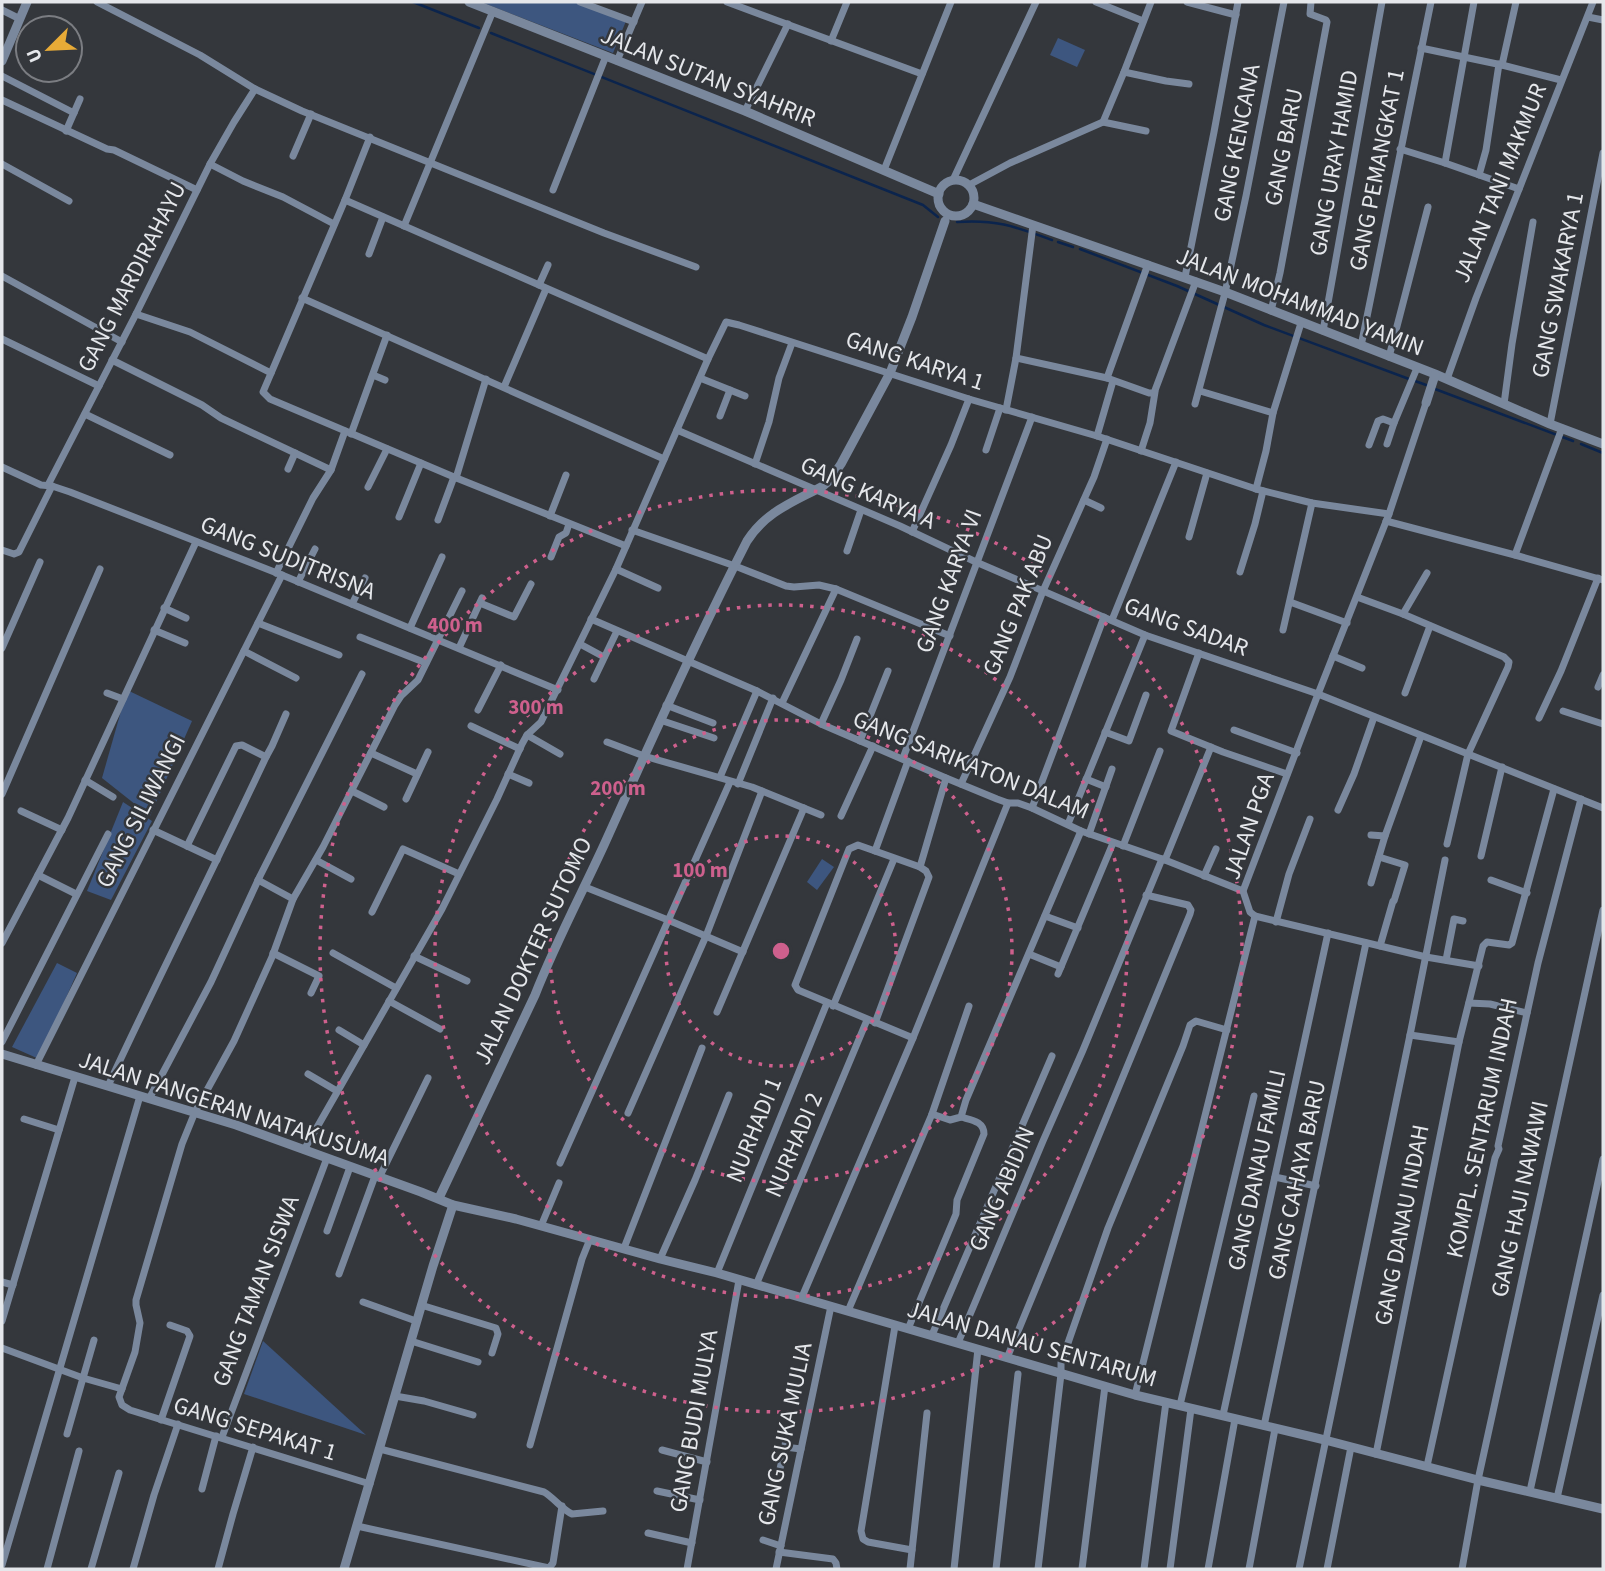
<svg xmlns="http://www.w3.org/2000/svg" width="1605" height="1571" font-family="'Source Sans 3',sans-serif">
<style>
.green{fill:#3d567f}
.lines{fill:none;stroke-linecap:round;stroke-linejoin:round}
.stream{stroke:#0b244d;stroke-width:2.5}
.minor{stroke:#7a889d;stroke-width:7}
.tertiary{stroke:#7a889d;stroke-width:9}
.ring{fill:none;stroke:#ce608d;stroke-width:3.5;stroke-dasharray:3.5 7}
.labels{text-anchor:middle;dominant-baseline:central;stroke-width:5;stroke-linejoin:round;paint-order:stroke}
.street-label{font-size:24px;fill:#e5e7eb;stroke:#34373c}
.centre{fill:#ce608d;stroke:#34373c;stroke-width:3.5}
.ring-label{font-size:21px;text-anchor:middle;font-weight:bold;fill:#ce608d;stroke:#34373c;stroke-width:5;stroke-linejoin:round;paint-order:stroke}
</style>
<rect width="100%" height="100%" fill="#34373c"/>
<g class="green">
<polygon points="481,2 576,2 626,21 613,53"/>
<polygon points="1058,38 1085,50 1077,67 1050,55"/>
<polygon points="127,690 192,721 150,816 102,778"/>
<polygon points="123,802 152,821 111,900 87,891"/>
<polygon points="822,859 834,867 817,890 807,882"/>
<polygon points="57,963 77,973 39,1059 12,1047"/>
<polygon points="263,1341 366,1435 244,1394"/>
</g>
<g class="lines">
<g class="stream">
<polyline points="413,2 479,28"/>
<polyline points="491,33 923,205 938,217"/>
<path d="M957,222C996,219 1016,227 1052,240"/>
<polyline points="1058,242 1073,247"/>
<polyline points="1080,249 1177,286 1264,325 1409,379"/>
<polyline points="1415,381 1429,386"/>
<polyline points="1435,389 1573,441"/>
<polyline points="1581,444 1603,453"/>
</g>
<g class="minor">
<polyline points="97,2 200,55 255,89 302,111 604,233 696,267"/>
<polyline points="580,2 634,22"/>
<polyline points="727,2 922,74"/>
<polyline points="1096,2 1143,21"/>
<polyline points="1187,2 1236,15"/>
<polyline points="2,10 20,19"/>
<polyline points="1588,17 1603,20"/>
<polyline points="831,41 847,2"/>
<polyline points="1421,48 1502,65 1561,80"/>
<polyline points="617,61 642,2"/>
<polyline points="1502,65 1516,2"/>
<polyline points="1124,72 1166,81 1189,84"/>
<polyline points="2,76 74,113"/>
<polyline points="2,100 107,149 114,150 197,190"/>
<polyline points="745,111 788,24"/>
<polyline points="1103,122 1146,131"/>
<polyline points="66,131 80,99"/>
<polyline points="370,137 345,200 263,392 270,399 454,477 626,546"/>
<polyline points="1400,149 1445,163 1519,189"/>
<polyline points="293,156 311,114"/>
<polyline points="1445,163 1474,2"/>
<polyline points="2,164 69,201"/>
<polyline points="210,164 243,181 283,197 334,224"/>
<polyline points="884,170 951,2"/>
<polyline points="1479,175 1486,150 1499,64"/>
<polyline points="953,180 1036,2"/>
<polyline points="969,185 1010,163 1103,122 1124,72 1151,2"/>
<polyline points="553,190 606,56"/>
<polyline points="345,200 708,359"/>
<polyline points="404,226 493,11"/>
<polyline points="369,254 383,217"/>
<polyline points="2,276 122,342"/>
<polyline points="1185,277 1214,132 1238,2"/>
<polyline points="539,285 548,265"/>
<polyline points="302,298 664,459"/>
<polyline points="1271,311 1280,273 1327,22 1326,20 1310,14 1311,2"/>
<polyline points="136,314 190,332 271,373"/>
<polyline points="1323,331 1382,2"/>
<polyline points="2,339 99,386"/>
<polyline points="1361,346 1431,2"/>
<polyline points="1389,357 1428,207"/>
<polyline points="1016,358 1107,378 1149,393 1154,393 1196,281"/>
<polyline points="112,360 202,405 221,418 331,470"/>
<polyline points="373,375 385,380"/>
<polyline points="700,378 745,396"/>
<polyline points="1107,378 1148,264"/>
<polyline points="1447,379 1476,298 1593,2"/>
<polyline points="504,387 546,289"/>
<polyline points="1200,391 1273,413"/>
<polyline points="1195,404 1225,293 1246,196 1284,2"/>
<polyline points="1504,404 1512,344 1533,222"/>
<polyline points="1006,410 1016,358 1033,225"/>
<polyline points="85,414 170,455"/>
<polyline points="720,416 730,390"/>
<polyline points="1550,424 1603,153"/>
<polyline points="677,430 900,526 976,562 1145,635 1318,694 1603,808"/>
<polyline points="351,434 387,335"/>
<polyline points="1097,436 1113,381"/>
<polyline points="1387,444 1394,423 1417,368"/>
<polyline points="1369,445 1378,421 1383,419 1394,423"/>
<polyline points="986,450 1000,408"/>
<polyline points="1141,451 1150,423 1155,392"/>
<polyline points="755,464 769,422 779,378 792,343"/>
<polyline points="2,467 41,485 52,486 70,492 282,575 558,690"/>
<polyline points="288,469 295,453"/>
<polyline points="456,478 486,379"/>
<polyline points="48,485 136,314 210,164 234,122 255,89"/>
<polyline points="368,487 387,449"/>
<polyline points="1256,489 1266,451 1273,413 1301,323"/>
<polyline points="1084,500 1101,508"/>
<polyline points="550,516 566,475"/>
<polyline points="399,517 421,463"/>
<polyline points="438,520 454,477"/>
<polyline points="1386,521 1515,555 1603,580"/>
<polyline points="632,530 735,566 786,586 794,587 819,585 836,589 950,636"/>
<polyline points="912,532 951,445 969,399"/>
<polyline points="1189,537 1207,473"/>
<polyline points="2,550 14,554 19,552 52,486"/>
<polyline points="847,551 861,510"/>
<polyline points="1515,555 1562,428"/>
<polyline points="551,557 559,537 566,533 569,524"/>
<polyline points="616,569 658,588"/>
<polyline points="1240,572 1255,524 1263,491"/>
<polyline points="276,573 313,498 331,470 345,431"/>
<polyline points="298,582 315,549"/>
<polyline points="1357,597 1403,614 1504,657 1509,662 1508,667 1468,754 1447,844"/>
<polyline points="1290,602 1347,623"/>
<polyline points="480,603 514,617 531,584"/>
<polyline points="352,604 365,578"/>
<polyline points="164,608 186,618"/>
<polyline points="1403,614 1427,573"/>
<polyline points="591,619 757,691 821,724 946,778 997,799 1008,803 1018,803 1032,808 1081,831 1165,860 1243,891"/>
<polyline points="1112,620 1176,462"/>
<polyline points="258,623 339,655"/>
<polyline points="410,628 442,557"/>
<polyline points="154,630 185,643"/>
<polyline points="1283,630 1312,503"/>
<polyline points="360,637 426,663"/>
<polyline points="580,644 604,657"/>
<polyline points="2,648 40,562"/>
<polyline points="459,648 482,598"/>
<polyline points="244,651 296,678"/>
<polyline points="1199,653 1171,731 1223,752 1287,774"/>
<polyline points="1333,656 1362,668"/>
<polyline points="594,679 617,631"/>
<polyline points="1598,687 1603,675"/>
<polyline points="107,693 123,699"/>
<polyline points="1405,693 1430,626"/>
<polyline points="782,703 836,589"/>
<polyline points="666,705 713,723"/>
<polyline points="478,710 501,665"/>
<polyline points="1563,711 1603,724"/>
<polyline points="1539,718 1561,671 1598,578"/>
<polyline points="660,720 714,738"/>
<polyline points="821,724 841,680 857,639"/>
<polyline points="471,726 520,749"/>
<polyline points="1234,730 1297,753"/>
<polyline points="1105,732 1129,741 1146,695"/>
<polyline points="527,735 560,754"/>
<polyline points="860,741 888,671"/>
<polyline points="607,742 644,756 752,787 821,815"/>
<polyline points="371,753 417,774"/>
<path d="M903,758C946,645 988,531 1032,417"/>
<polyline points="908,761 875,851 858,845 849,849 795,985 798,990 913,1038 1008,803"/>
<polyline points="508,774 529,783"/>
<polyline points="720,777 757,691"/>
<polyline points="1086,779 1106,787"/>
<polyline points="85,780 113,797"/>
<polyline points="738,784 773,698"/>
<polyline points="961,784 1010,677 1043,591 1094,477 1107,439"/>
<polyline points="352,791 384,807"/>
<polyline points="2,794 100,569"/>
<polyline points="406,799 428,752"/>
<polyline points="1032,808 1104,617"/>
<polyline points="1338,810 1354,774 1374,717"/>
<polyline points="21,811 62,830"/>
<polyline points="841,816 873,746"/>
<polyline points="1068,824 1145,635"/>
<polyline points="153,830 217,860"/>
<polyline points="1089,834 1112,769"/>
<polyline points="1371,835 1385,836 1421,736"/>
<polyline points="187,846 236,746 242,745 266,757"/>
<polyline points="1123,846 1160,751"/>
<polyline points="1481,856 1502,767"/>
<polyline points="1379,857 1405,865 1394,901 1393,901 1380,946"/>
<polyline points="316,860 351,879"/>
<polyline points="1165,860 1211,747"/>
<polyline points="920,867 946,778"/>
<polyline points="38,875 76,894"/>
<polyline points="1204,876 1216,849"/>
<polyline points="258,880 293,899"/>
<polyline points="1491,880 1527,893"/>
<polyline points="1371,883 1385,836"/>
<polyline points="585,887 668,920 743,952"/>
<polyline points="372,912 403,849 459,874"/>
<polyline points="1045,916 1078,928"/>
<polyline points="1255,916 1426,957 1479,966"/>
<polyline points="1276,922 1289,874 1310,819"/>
<polyline points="2,943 68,818 196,542"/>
<polyline points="273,953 319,976 311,993"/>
<polyline points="333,953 396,988"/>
<polyline points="1029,954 1061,967"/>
<polyline points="414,956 467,981"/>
<polyline points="1446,960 1454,919 1463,921"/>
<polyline points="1058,974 1113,843"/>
<polyline points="389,1001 440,1029"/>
<polyline points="1469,1003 1490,1004 1527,1013"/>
<polyline points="833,1006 894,859"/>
<polyline points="717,1012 804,808"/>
<polyline points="875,1023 929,877 926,871 920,867 875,851"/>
<polyline points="339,1030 364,1045"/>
<polyline points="1410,1035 1459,1042"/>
<polyline points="2,1042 108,834"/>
<polyline points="36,1065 282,575"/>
<polyline points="308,1074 337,1091"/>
<path d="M108,1086C159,976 214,868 266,757L272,746L286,714"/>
<polyline points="149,1099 211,982 260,876 362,674"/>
<polyline points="628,1113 706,936 762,791"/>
<polyline points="932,1114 969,1006"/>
<polyline points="24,1119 59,1130"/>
<polyline points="304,1150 442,909 497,799 522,744 527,735 541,722 616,569 708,359 726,322 739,325 969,399 1097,436 1256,489 1312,503 1389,514"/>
<polyline points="560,1163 730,782"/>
<polyline points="1275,1177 1316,1186"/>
<polyline points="379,1178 428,1078"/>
<polyline points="541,1226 559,1183"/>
<polyline points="327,1231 350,1167"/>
<polyline points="624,1248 702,1048"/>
<polyline points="660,1259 695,1180 729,1095"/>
<polyline points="717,1273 827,1003"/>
<polyline points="339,1274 375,1176"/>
<polyline points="2,1282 13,1285"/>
<polyline points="756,1285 867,1020"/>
<polyline points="802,1297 913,1038"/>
<polyline points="363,1302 416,1321"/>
<polyline points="421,1305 496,1328 498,1334 492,1353"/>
<polyline points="848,1311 932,1114 950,1120 961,1117 966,1100 1081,831"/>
<polyline points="2,1321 75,1077"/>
<polyline points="895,1326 861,1531 863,1539 868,1542 912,1550"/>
<path d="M908,1329L956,1214L957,1200L984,1134C984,1121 971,1120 961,1117"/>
<polyline points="932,1335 1052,1056"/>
<polyline points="411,1341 478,1362"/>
<polyline points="958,1343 1043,1141 1083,1050 1162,859"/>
<polyline points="2,1348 83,1378 94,1340"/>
<polyline points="1007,1358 1190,914 1191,910 1188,905 1146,895"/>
<polyline points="1135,1395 1255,916 1250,912 1243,891 1318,694 1389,514 1426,403"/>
<polyline points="395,1396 424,1401 473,1415"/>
<polyline points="1180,1405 1254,1096"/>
<polyline points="1223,1415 1328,933"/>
<polyline points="161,1420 190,1336 187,1331 170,1325"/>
<polyline points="1264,1426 1366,943"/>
<polyline points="67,1434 83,1378 122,1389"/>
<polyline points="222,1437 327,1158"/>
<polyline points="530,1445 582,1259 590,1239"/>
<polyline points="785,1447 786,1435"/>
<path d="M380,1449L544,1492C554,1498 563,1510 572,1514L603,1511"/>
<polyline points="662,1450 707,1462"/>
<polyline points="1376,1454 1459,1042 1483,946 1487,942 1509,945 1512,943 1554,789"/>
<polyline points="1427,1466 1495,1158 1499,1149 1498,1146 1538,963 1581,799"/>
<polyline points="779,1473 785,1447 801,1449"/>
<polyline points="370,1484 130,1410 122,1405 119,1397 135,1352 140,1323 136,1305 136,1300 182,1144 195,1112 234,1041 272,957 293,899 323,847 395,705 401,696 418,680 462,591"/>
<polyline points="202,1489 216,1436"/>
<polyline points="657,1491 700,1500"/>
<polyline points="1530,1491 1603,1159"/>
<polyline points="1557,1498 1603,1295"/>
<polyline points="357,1526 549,1568 553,1563 562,1506"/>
<polyline points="648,1533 692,1543"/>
<polyline points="763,1540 781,1546"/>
<polyline points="779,1552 833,1559 836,1563 837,1569"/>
<polyline points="2,1565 140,1096"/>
<polyline points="47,1569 79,1451"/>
<polyline points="91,1569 119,1473"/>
<polyline points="133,1569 154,1495 178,1424"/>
<polyline points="218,1569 233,1514 253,1447"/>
<polyline points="687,1569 739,1280"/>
<polyline points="776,1569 831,1306"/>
<polyline points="910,1569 927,1413"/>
<polyline points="954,1569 978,1349"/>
<polyline points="996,1569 1018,1374"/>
<polyline points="1038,1569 1061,1374 1061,1363 1108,1228 1183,1046 1190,1025 1196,1021 1227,1030"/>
<polyline points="1082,1569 1105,1386"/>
<polyline points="1144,1569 1166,1402"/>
<polyline points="1170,1569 1191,1409"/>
<polyline points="1208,1569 1235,1419"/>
<polyline points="1249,1569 1275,1429"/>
<polyline points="1299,1569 1410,1035 1445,860"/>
<polyline points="1327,1569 1351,1447"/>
<polyline points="1462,1569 1478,1480 1603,910"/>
</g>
<g class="tertiary">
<polyline points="469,2 745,111 939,194"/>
<polyline points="2,61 27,2"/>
<circle cx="956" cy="198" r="18"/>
<polyline points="973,204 1225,292 1435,374 1550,424 1603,444"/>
<polyline points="1426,403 1435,375"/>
<polyline points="2,1054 236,1125 421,1192 453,1205 516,1219 660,1259 717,1273 1135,1395 1325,1440 1478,1480 1603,1509"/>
<path d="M439,1198L535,995C555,944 581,895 604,845C650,743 696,641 747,541C766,511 794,502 823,486L830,480L841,464L890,373L912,317L945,221"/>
<polyline points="344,1569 433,1266 453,1205"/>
</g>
</g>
<g class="ring">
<circle cx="781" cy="951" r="115"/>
<circle cx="781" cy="951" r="231"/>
<circle cx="781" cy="951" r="346"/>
<circle cx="781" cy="951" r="461"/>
</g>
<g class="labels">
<g class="street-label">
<text transform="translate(708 77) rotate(22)">JALAN SUTAN SYAHRIR</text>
<text transform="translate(1237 143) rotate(-79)">GANG KENCANA</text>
<text transform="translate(1284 147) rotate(-79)">GANG BARU</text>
<text transform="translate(1334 163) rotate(-80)">GANG URAY HAMID</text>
<text transform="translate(1377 170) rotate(-79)">GANG PEMANGKAT 1</text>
<text transform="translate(1500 183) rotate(-68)">JALAN TANI MAKMUR</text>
<text transform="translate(132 277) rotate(-63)">GANG MARDIRAHAYU</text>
<text transform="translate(1558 285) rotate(-79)">GANG SWAKARYA 1</text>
<text transform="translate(1300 302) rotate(21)">JALAN MOHAMMAD YAMIN</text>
<text transform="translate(915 361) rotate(18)">GANG KARYA 1</text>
<text transform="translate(868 493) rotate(24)">GANG KARYA A</text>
<text transform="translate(288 558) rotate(22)">GANG SUDITRISNA</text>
<text transform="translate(949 581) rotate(-70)">GANG KARYA VI</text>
<text transform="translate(1018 605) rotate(-68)">GANG PAK ABU</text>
<text transform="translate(1186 627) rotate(20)">GANG SADAR</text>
<text transform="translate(971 765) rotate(22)">GANG SARIKATON DALAM</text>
<text transform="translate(141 811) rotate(-63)">GANG SILIWANGI</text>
<text transform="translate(1249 826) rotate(-71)">JALAN PGA</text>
<text transform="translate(533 951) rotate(-65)">JALAN DOKTER SUTOMO</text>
<text transform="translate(234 1109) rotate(18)">JALAN PANGERAN NATAKUSUMA</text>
<text transform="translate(1482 1128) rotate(-78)">KOMPL. SENTARUM INDAH</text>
<text transform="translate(754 1130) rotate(-68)">NURHADI 1</text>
<text transform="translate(794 1145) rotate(-67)">NURHADI 2</text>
<text transform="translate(1257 1170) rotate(-78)">GANG DANAU FAMILI</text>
<text transform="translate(1297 1180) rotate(-78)">GANG CAHAYA BARU</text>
<text transform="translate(1002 1189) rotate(-67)">GANG ABIDIN</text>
<text transform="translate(1520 1199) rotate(-78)">GANG HAJI NAWAWI</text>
<text transform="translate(1402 1225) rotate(-79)">GANG DANAU INDAH</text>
<text transform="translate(256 1291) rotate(-69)">GANG TAMAN SISWA</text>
<text transform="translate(1032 1344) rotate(16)">JALAN DANAU SENTARUM</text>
<text transform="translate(694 1421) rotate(-80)">GANG BUDI MULYA</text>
<text transform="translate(255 1429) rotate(17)">GANG SEPAKAT 1</text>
<text transform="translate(785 1434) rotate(-78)">GANG SUKA MULIA</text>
</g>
</g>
<circle cx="781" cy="951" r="10" class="centre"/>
<g class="ring-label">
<text x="455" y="632">400 m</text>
<text x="536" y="714">300 m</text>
<text x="618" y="795">200 m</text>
<text x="700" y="877">100 m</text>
</g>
<rect width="1605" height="1571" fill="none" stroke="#e5e7eb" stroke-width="7"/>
<g transform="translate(49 49) rotate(246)"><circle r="33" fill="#34373c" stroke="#7b7d82" stroke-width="2"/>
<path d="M0-5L12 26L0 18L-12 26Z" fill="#e8ab37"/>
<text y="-10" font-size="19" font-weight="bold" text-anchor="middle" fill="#e5e7eb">U</text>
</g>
</svg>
